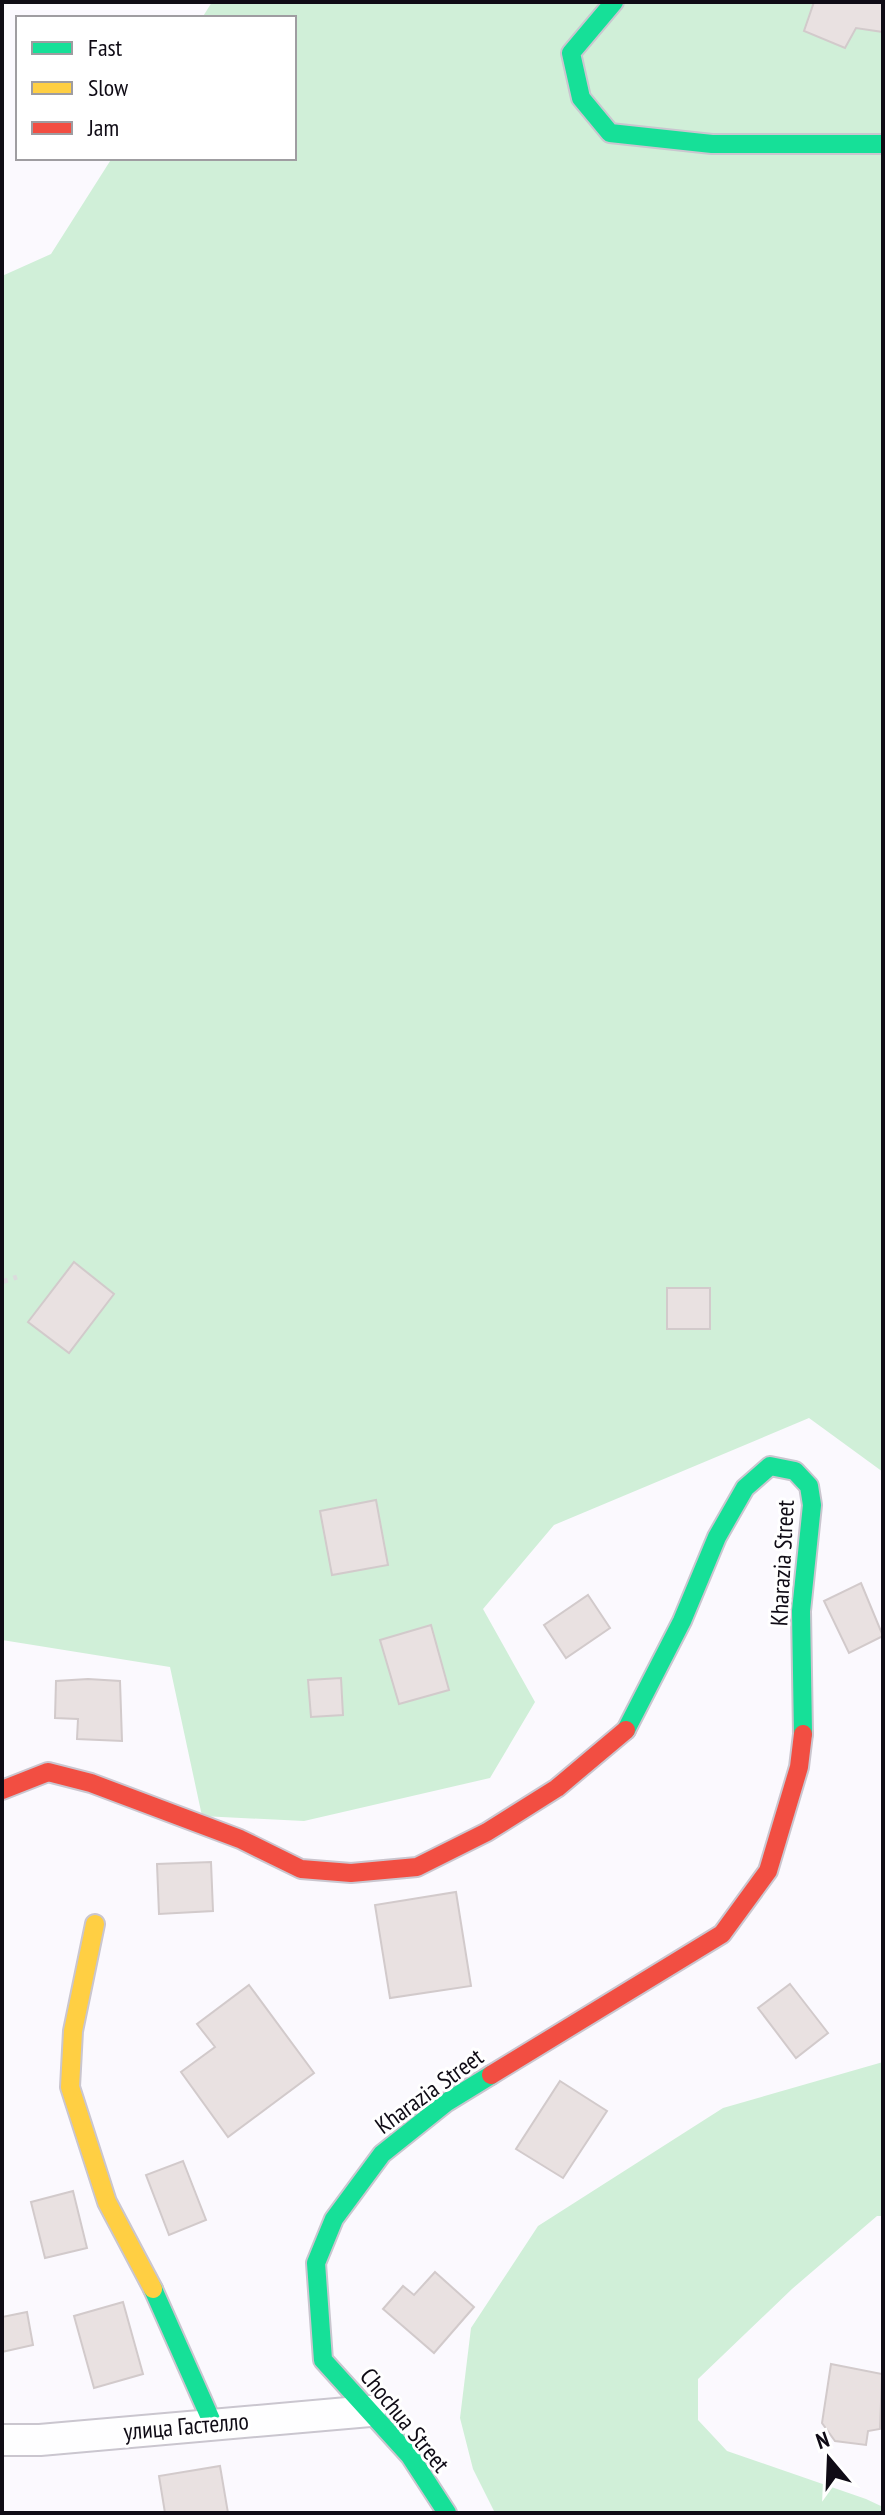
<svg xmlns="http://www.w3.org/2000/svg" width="885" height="2515" font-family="'PT Sans Narrow',sans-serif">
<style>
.green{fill:#d0efd8}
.building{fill:#e9e1e1;stroke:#d2cacb;stroke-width:2}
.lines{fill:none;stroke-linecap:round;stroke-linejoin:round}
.street-casing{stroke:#cac6cf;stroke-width:34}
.fast-casing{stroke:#cac6cf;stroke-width:22}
.slow-casing{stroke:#cac6cf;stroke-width:22}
.jam-casing{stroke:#cac6cf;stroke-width:22}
.path{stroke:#dcdbdd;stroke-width:5;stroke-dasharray:6 6;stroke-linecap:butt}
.street{stroke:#fefeff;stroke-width:30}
.fast{stroke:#16e098;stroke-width:18}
.slow{stroke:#ffcf43;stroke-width:18}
.jam{stroke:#f24e42;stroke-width:18}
.labels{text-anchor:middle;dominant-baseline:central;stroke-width:6;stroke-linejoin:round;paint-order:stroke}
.street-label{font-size:24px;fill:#0f0b15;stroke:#fff}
</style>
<rect width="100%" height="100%" fill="#fbf9fe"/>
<g class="green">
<polygon points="212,2 883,2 883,1472 809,1418 554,1525 483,1609 535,1702 490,1778 304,1821 202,1816 170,1667 2,1640 2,276 51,254 112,158 294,158 294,18 202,18"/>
<polygon points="883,2062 883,2216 877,2216 792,2289 698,2379 698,2420 727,2451 866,2499 883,2507 883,2513 495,2513 473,2469 460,2418 471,2328 538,2226 723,2108"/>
</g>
<g class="building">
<polygon points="814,2 883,2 883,32 856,28 845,48 804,31"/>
<polygon points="74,1262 114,1294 69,1353 28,1322"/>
<rect x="667" y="1288" width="43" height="41"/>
<polygon points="376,1500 388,1565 332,1575 320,1511"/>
<polygon points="861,1583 883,1636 849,1653 824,1601"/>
<polygon points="588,1595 610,1628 566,1658 544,1625"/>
<polygon points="431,1625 449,1690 399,1704 380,1640"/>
<polygon points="341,1678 343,1715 311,1717 308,1680"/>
<polygon points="88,1679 120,1681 122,1741 77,1739 78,1719 55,1718 56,1681"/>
<polygon points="211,1862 213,1911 159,1914 157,1864"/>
<polygon points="456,1892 471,1986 390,1998 375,1905"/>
<polygon points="790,1984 828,2033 796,2058 758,2008"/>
<polygon points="249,1985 314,2073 228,2137 181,2072 215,2047 197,2024"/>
<polygon points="560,2081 607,2111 563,2178 516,2149"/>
<polygon points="183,2161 206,2220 169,2235 146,2175"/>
<polygon points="73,2191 87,2248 45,2258 31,2202"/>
<polygon points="435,2272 474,2307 434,2353 383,2309 403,2286 414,2295"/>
<polygon points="123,2302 143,2374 94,2388 74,2316"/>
<polygon points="27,2312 33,2345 2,2352 2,2317"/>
<polygon points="831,2364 882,2374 880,2429 868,2431 866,2445 835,2441 822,2423"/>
<polygon points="220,2466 228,2513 165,2513 159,2476"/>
</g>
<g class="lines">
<defs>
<polyline id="street" points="2,2440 40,2440 370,2411"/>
<g id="fast">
<polyline points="614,2 571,53 581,98 610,133 712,144 883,144"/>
<polyline points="626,1730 682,1621 717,1537 745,1488 770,1466 795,1471 809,1486 812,1505 801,1611 803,1734"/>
<polyline points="153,2289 212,2422"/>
<polyline points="447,2513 410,2456 323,2360 316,2263 334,2219 382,2154 447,2102 491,2075"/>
</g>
<polyline id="slow" points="95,1924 73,2031 70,2087 107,2202 153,2289"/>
<g id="jam">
<polyline points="2,1790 48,1772 91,1783 240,1839 301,1869 351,1873 417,1867 487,1832 557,1788 626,1730"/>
<polyline points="491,2075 722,1934 768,1871 799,1767 803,1734"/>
</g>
</defs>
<use href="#street" class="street-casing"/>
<use href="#fast" class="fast-casing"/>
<use href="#slow" class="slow-casing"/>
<use href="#jam" class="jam-casing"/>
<polyline class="path" points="2,1282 17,1277"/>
<use href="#street" class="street"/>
<use href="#fast" class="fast"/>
<use href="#slow" class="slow"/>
<use href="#jam" class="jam"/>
</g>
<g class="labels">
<g class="street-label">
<text transform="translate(782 1563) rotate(-87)">Kharazia Street</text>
<text transform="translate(429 2091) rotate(-36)">Kharazia Street</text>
<text transform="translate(405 2420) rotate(51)">Chochua Street</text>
<text transform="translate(186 2426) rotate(-5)">улица Гастелло</text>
</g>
</g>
<rect width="885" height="2515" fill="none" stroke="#0f0b15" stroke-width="8"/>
<rect x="16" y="16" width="280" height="144" fill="#ffffff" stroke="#9f9da1" stroke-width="2"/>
<rect x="32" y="42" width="40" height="12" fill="#16e098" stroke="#9f9da1" stroke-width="2"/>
<text x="88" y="56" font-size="24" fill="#0f0b15">Fast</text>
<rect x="32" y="82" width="40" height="12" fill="#ffcf43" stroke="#9f9da1" stroke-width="2"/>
<text x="88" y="96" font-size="24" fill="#0f0b15">Slow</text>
<rect x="32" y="122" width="40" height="12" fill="#f24e42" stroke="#9f9da1" stroke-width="2"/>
<text x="88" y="136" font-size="24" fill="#0f0b15">Jam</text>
<g transform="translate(829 2459) rotate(341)" stroke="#ffffff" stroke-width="6" paint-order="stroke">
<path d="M0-6L14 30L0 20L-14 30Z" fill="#0f0b15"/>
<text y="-12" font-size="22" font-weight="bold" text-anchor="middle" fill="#0f0b15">N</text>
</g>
</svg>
